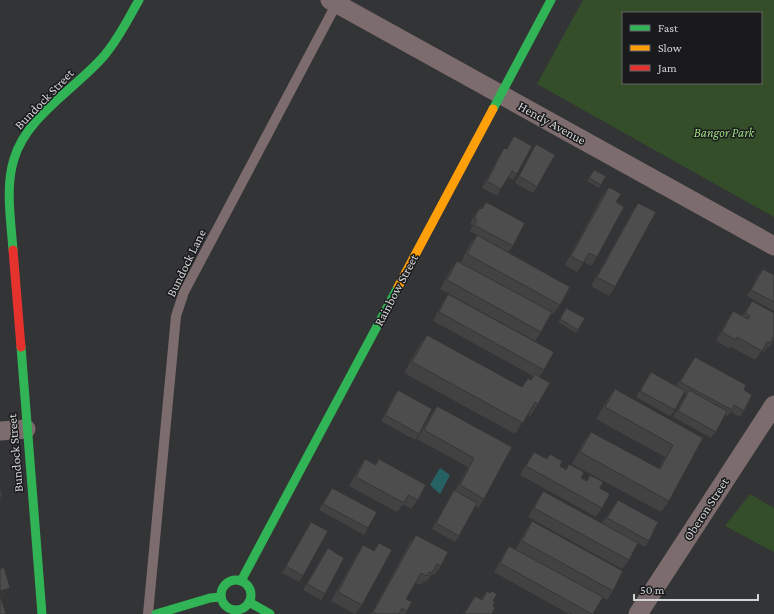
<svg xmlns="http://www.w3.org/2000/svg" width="774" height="614" font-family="'Crimson Pro',serif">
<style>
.green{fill:#344e29;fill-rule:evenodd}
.water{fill:#266264}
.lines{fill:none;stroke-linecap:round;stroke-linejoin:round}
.lane{stroke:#7d6c6d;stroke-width:10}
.street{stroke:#7d6c6d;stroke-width:19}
.fast{stroke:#30b455;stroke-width:9}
.slow{stroke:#ff9f0a;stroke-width:9}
.jam{stroke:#e5322d;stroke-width:9}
.wall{fill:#434243}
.shaded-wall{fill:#373637}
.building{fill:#4e4d4e;stroke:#373637}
.labels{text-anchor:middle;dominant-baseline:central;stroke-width:3;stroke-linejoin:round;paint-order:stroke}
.street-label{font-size:13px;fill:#d3d4d6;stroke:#1a1a1c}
.park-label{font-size:13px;font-style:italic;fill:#9adc80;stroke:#1a1a1c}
</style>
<rect width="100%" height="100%" fill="#333436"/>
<g class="green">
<path d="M583,0H774V217L537,84ZM623,13H761V83H623Z"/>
<polygon points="750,494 774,508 774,552 725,526"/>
</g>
<polygon class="water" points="440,468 450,475 440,494 430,485"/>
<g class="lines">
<polyline class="lane" points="148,614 176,316 184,292 338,1"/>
<g class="street">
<polyline points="330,0 774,246"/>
<polyline points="0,431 26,429"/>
<polyline points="638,614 774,405"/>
</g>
<g class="fast">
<polyline points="493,109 551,0"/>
<path d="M13,250C11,221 5,187 14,159C26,117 76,88 103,57C118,40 128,19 139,0"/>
<polyline points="21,347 42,614"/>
<circle cx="236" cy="595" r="15"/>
<polyline points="241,581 398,287"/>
<polyline points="249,602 270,614"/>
<polyline points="156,614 210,598 221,597"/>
</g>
<polyline class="slow" points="398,287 493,109"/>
<polyline class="jam" points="13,250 21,347"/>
</g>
<g class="wall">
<polygon points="514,136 517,174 513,180 508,177 501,189 497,196 482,188 500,154 504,148 506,149"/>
<polygon points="536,144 537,187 533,193 515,183 532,151"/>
<polygon points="594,170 601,185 599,188 587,181"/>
<polygon points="609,187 616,202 597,257 591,266 584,262 577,272 565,265 602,196"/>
<polygon points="486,202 513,246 508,252 470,231 473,226 470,224 475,214 480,208 481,209"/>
<polygon points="638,203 615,287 609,296 591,286 632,212"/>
<polygon points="477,235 560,305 553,314 552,313 541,332 535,341 440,289 451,269 457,261 461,262 470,244"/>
<polygon points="763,269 774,275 774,311 747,296 758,275"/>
<polygon points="448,294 544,370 539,377 538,404 530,416 528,414 515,434 404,373 419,346 427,335 522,387 528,378 531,380 533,376 433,321 442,303"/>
<polygon points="752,301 774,313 774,340 769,348 767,347 764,352 762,351 755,360 731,347 730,349 716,341 727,320 733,311 742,316"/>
<polygon points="566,308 578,330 576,333 558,322"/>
<polygon points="691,363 744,390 744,411 740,417 731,412 727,416 725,415 716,432 711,438 673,417 686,394 684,392 675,410 670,416 636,397 647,378 651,372 676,386"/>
<polygon points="615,389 703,438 669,501 661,512 572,464 583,443 591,432 658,469 665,457 596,419 607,400"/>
<polygon points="398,390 419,434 415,440 381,421 394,396"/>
<polygon points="437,406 512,447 484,499 478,508 475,506 459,536 455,542 432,529 450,496 454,490 455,491 468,467 417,439 431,415"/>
<polygon points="534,452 547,459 550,454 560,466 566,469 569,464 581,478 587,480 590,475 600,488 602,508 596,517 520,475 528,461"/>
<polygon points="365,459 375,464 379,459 418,500 411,509 403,504 397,512 349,486 359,468"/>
<polygon points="332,488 368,528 364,535 319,510 328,494"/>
<polygon points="543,491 602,523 618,500 649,541 645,547 638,543 629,560 622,569 528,517 537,500"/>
<polygon points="532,521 613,591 607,600 603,597 593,614 566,614 567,613 494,572 503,555 509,546 516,549 526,530"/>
<polygon points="311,522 303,576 299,582 282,573 307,528"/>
<polygon points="416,535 441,566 434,575 432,574 426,582 424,581 421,585 416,583 406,599 407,611 405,614 371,614 409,544"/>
<polygon points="379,543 362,605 355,614 331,601 357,554 363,545 373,551"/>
<polygon points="328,548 325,594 321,600 303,590 323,555"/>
<polygon points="487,591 493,601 493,606 492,614 463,614 475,596 481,599"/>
</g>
<polygon class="shaded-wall" points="10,588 4,597 0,598 0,591"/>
<g class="building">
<polygon points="514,136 532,146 517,174 512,171 501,189 487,181 504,148 507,149"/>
<polygon points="536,144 555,155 537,187 519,176"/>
<polygon points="594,170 606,176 601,185 589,178"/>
<polygon points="609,187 621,194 616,202 624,207 597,257 589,253 583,263 571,256"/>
<polygon points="486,202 525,223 513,246 474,225 477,220 474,218 480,208 482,209"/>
<polygon points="638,203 656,212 615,287 597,277"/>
<polygon points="477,235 570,287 560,305 467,254"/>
<polygon points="457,261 552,312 541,332 447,280"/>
<polygon points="763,269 774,275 774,302 751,290"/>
<polygon points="448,294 554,352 544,370 439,312"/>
<polygon points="752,301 774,313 774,338 773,338 770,343 767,342 762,351 737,337 736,340 722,332 733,311 748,319 750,316 745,313"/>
<polygon points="566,308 585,318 578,330 560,319"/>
<polygon points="427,335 522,387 528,378 531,380 535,374 550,383 538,404 535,402 523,423 412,362"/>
<polygon points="695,357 746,385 744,390 752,395 744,411 734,405 732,410 680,382"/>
<polygon points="651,372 685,391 675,410 640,391"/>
<polygon points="615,389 703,438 669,501 580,452 591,432 660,469 673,445 605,407"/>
<polygon points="398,390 432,409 419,434 385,415"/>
<polygon points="689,390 727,411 716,432 678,411"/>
<polygon points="437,406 512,447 484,499 460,485 474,458 424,430"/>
<polygon points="534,452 547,459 550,454 562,461 560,466 566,470 569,464 584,472 581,478 587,481 590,475 603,482 600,488 610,494 602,508 526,466"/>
<polygon points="365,459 376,465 379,459 426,485 418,500 408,495 404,503 356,477"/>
<polygon points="332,488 377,512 368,528 323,504"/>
<polygon points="454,490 477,503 459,536 436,523"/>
<polygon points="0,491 2,491 0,505"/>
<polygon points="543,491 638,543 629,560 534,508"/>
<polygon points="618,500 658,522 649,541 607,518"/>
<polygon points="532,521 623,571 613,591 522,541"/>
<polygon points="311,522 328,531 303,576 286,566"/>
<polygon points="416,535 448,552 441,566 437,564 432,573 429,572 427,576 421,573 406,599 412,602 407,611 402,608 399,614 377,614 373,612"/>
<polygon points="379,543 392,550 362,605 338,592 363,545 374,551"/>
<polygon points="509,546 603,597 593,614 592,614 500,563"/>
<polygon points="328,548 344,558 325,594 307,584"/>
<polygon points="4,567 10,588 0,591 0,569"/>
<polygon points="487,591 490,593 492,591 497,594 493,601 495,603 493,606 495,607 492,614 464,614 475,596 482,600"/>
<polygon points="0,595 6,614 0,614"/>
<polygon points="568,612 572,614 567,614"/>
</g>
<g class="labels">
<g class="street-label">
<text transform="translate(44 99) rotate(-46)">Bundock Street</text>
<text transform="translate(552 123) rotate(29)">Hendy Avenue</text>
<text transform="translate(186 263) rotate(-64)">Bundock Lane</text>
<text transform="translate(396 290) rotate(-62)">Rainbow Street</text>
<text transform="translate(15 453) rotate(-95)">Bundock Street</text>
<text transform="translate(706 509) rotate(-57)">Oberon Street</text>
</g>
<g class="park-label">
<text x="724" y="132">Bangor Park</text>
</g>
</g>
<rect x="622" y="12" width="140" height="72" fill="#1a1a1c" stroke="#646466"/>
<rect x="630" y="25" width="20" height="6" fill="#30b455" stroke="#646466"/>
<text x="658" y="32" font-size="12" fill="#d3d4d6">Fast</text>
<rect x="630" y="45" width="20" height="6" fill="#ff9f0a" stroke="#646466"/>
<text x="658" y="52" font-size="12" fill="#d3d4d6">Slow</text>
<rect x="630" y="65" width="20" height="6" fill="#e5322d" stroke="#646466"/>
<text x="658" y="72" font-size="12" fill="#d3d4d6">Jam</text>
<path d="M634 594v6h124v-6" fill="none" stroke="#d3d4d6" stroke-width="2"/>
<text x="640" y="594" font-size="12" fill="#d3d4d6" stroke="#1a1a1c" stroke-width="3" paint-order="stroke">50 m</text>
</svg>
